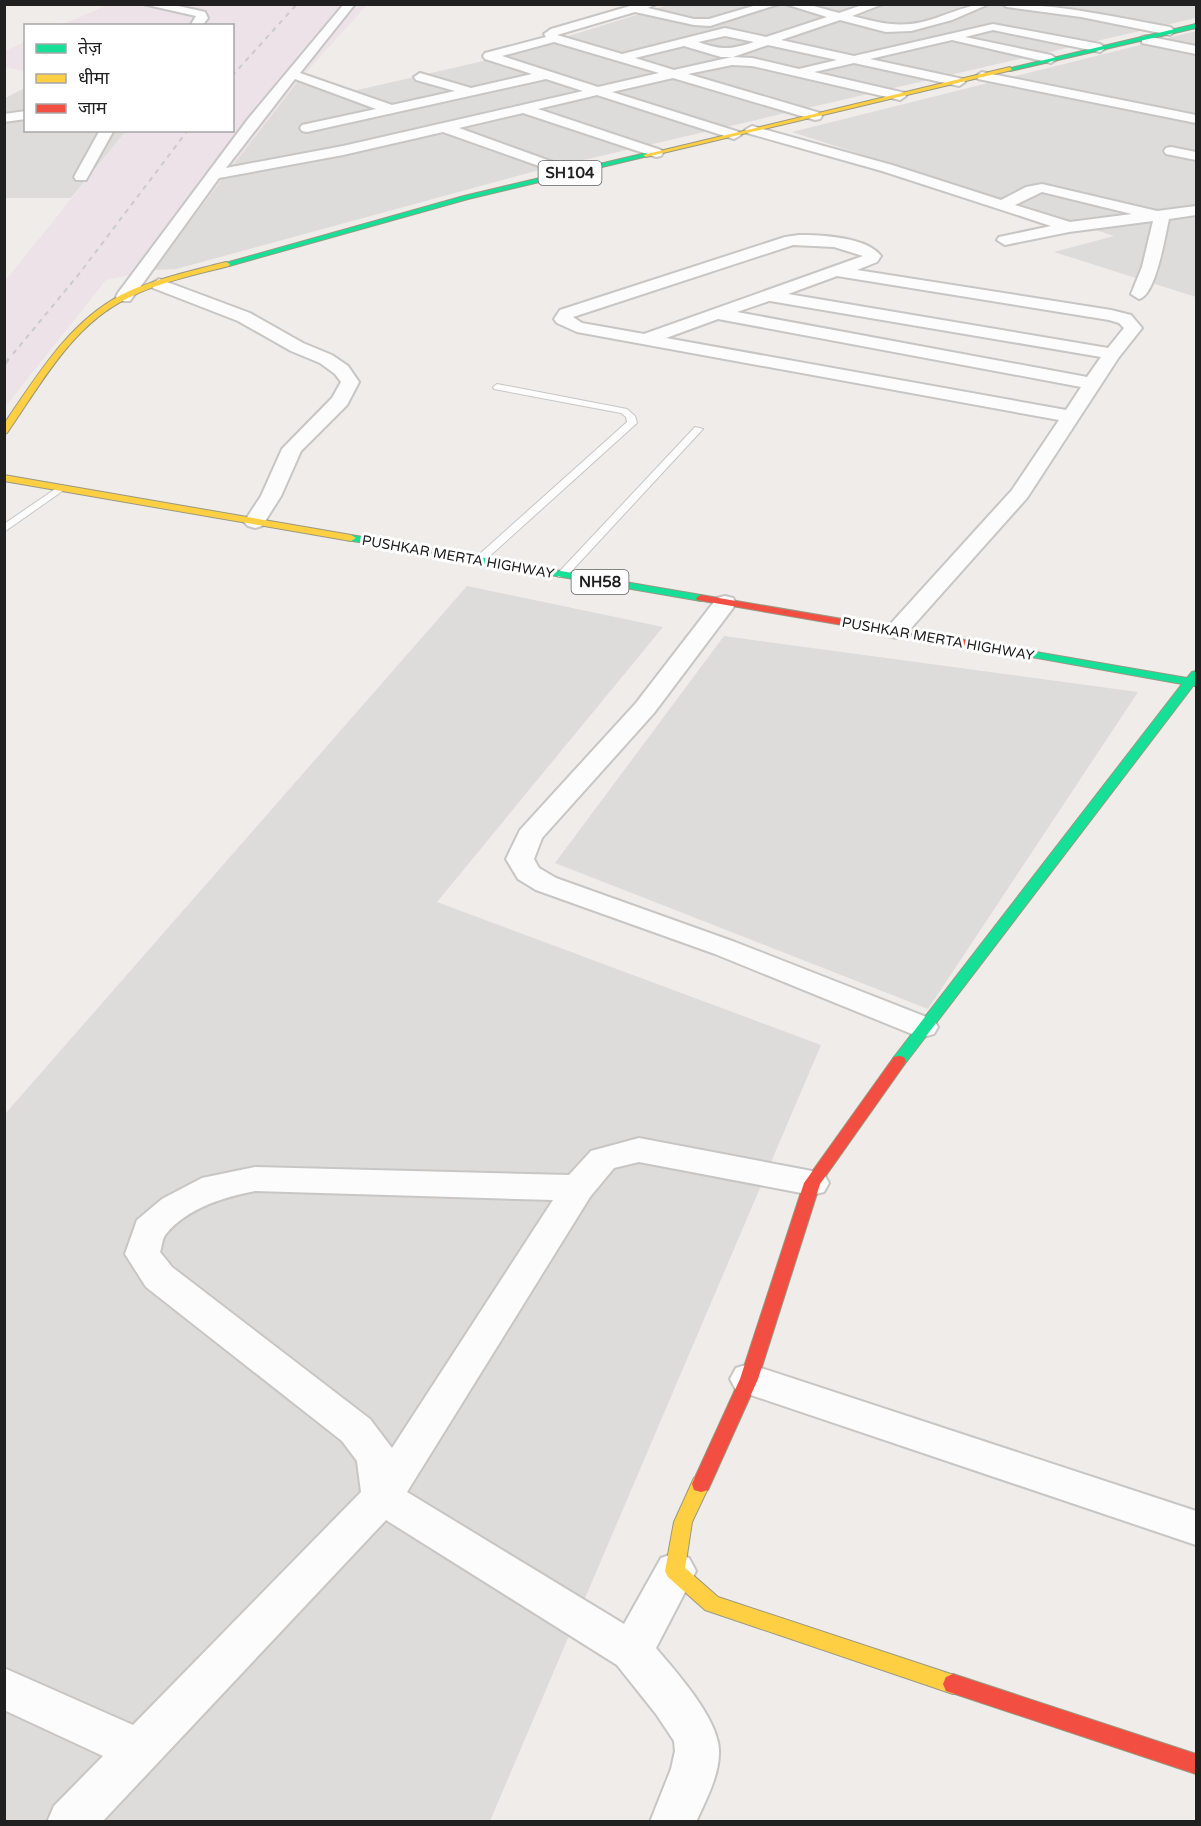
<svg xmlns="http://www.w3.org/2000/svg" width="1201" height="1826" font-family="'Varela Round','Noto Sans Devanagari',sans-serif">
<style>
.residential{fill:#dedcdb}
.industrial{fill:#ece2e8}
.lines{fill:none;stroke-linecap:round;stroke-linejoin:round}
.lane-casing{stroke:#c7c6c5;stroke-width:2}
.street-casing{stroke:#c7c6c5;stroke-width:4}
.fast-casing{stroke:#999880;stroke-width:2}
.slow-casing{stroke:#999880;stroke-width:2}
.jam-casing{stroke:#999880;stroke-width:2}
.lane{fill:#fdfcfc;fill-rule:evenodd}
.street{fill:#fdfcfc;fill-rule:evenodd}
.fast{fill:#16e098;fill-rule:evenodd}
.slow{fill:#ffcf43;fill-rule:evenodd}
.jam{fill:#f24e42;fill-rule:evenodd}
.rail-far1{stroke:#cbcbca;stroke-width:2;stroke-dasharray:5 5;stroke-linecap:butt}
.rail{stroke:#cbcbca;stroke-width:3;stroke-dasharray:8 8;stroke-linecap:butt}
.labels{text-anchor:middle;dominant-baseline:central;stroke-width:6;stroke-linejoin:round;paint-order:stroke}
.far-street-label{font-size:14px;fill:#202020;stroke:#fff}
.shield{fill:#fff;stroke:#636363;stroke-width:1.5}
.shield-label{font-size:15px;font-weight:bold;fill:#202020}
</style>
<rect width="100%" height="100%" fill="#efece9"/>
<g class="residential">
<polygon points="668,5 1196,5 1196,18 536,171 176,269 152,270 298,81 336,95 505,56"/>
<polygon points="1196,31 1196,297 1054,252 1114,236 792,132"/>
<polygon points="25,88 26,130 126,131 71,198 5,198 5,98"/>
<polygon points="467,586 663,627 437,902 821,1045 490,1821 5,1822 5,1114"/>
<polygon points="724,636 1138,692 928,1009 555,863"/>
</g>
<g class="industrial">
<polygon points="108,5 367,5 298,81 152,270 106,280 5,407 5,281 126,131 232,130 232,26 61,25"/>
<polygon points="25,42 25,71 5,67 5,51"/>
</g>
<g class="lines">
<defs>
<g id="lane">
<polygon points="497,384 627,409 635,416 637,423 482,563 478,564 473,561 474,559 627,422 626,417 621,413 494,389 493,387"/>
<polygon points="695,427 703,429 566,577 558,577 558,573"/>
<polygon points="61,485 64,486 64,490 4,532 4,524"/>
</g>
<g id="street">
<polygon points="143,4 169,4 201,11 205,12 208,18 202,26 190,26 196,16"/>
<path d="M344,4H355L300,73L392,105L455,91L416,80L414,77L420,73L471,88L532,74L485,59L483,56L485,53L546,37L544,34L551,29L637,4H656L648,8L694,19H709L760,4H779L710,26L694,25L635,12L557,35L622,54L725,28L766,37L827,17L785,4H806L839,13L865,4H883L852,16C876,22 897,28 922,22C945,17 965,4 989,4L952,20L911,31L886,32L840,20L781,40L854,56L993,24L1100,44L1106,48L1100,52L993,30L965,37L1051,55L1057,59L1051,63L952,40L870,59L963,79L965,82L959,86L854,63L814,72L905,93L906,96L900,100L752,66L732,65L688,74L820,113L822,116L820,119L815,120L673,78L612,92L739,132L741,135L734,139L597,95L538,109L661,150L663,153L661,156L656,157L523,113L459,128L575,170L577,173L575,176L570,177L443,132L343,155L219,178L130,301H118L116,297L118,293L248,119ZM725,36L754,42C729,50 722,50 698,42ZM554,42L659,73L598,87L502,56ZM768,45L837,60L799,69L752,58L732,57L674,70L635,58L684,46L721,57H733ZM295,79L376,109L302,125L300,128L302,131L307,132L546,79L583,91L343,146L226,168Z"/>
<path d="M1002,4C1059,4 1114,17 1170,27L1176,31L1170,35L1081,17L1007,7Z"/>
<polygon points="1146,36 1196,46 1196,54 1142,43 1142,37"/>
<polygon points="982,72 1196,115 1196,123 978,79 976,76"/>
<polygon points="26,111 26,119 4,122 4,114"/>
<path d="M752,126L892,165L1001,200L1026,187L1042,184L1157,211L1196,206V215L1169,219C1165,236 1156,295 1139,299L1131,294L1142,267L1153,221L1069,232L1005,245L997,240L999,237L1051,226L882,171L747,133L745,130ZM1042,192L1132,214L1070,222L1015,205Z"/>
<polygon points="100,130 114,130 86,180 76,180 74,177"/>
<polygon points="1171,147 1196,152 1196,160 1166,154 1164,151 1166,148"/>
<path d="M799,235C821,235 867,237 881,256L877,262L857,270L1111,310L1131,315L1142,328L1119,357L1027,498L904,636L896,638L888,636L884,631L1012,490L1059,420L577,332L557,323L554,319L560,310L785,237ZM793,245L834,247L863,256L644,334L582,323L573,317ZM837,276L1109,320L1119,323L1124,328L1108,348L788,294ZM769,301H770L1101,357L1087,377L737,312ZM718,319L1081,387L1066,410L666,338Z"/>
<polygon points="159,279 250,313 303,343 332,355 348,366 359,382 347,405 301,451 281,496 262,526 255,528 248,526 244,522 261,496 282,449 332,398 341,382 335,374 320,363 291,351 238,321 153,288 151,284"/>
<polygon points="725,596 733,598 736,603 733,608 654,713 542,838 534,859 539,868 556,878 735,942 934,1020 938,1027 934,1034 923,1037 912,1034 715,954 536,890 518,879 506,859 520,830 636,703 717,598"/>
<path d="M639,1138L812,1171L824,1174L829,1183L824,1192L812,1195L639,1162L614,1168L590,1197L407,1492L624,1624L661,1558L675,1553L689,1558L696,1571L656,1648C676,1672 718,1718 719,1750C720,1774 706,1800 696,1822H650L671,1769L675,1751L674,1741L656,1714L617,1665L386,1520L102,1822H47L54,1806L103,1756L4,1710V1668L133,1725L361,1492L357,1461L342,1441L146,1287L125,1254L137,1220L162,1199L202,1178L255,1167L569,1175L591,1151ZM255,1191L553,1200L392,1448L370,1419L172,1267L160,1252C162,1247 162,1238 166,1234C187,1208 224,1197 255,1191Z"/>
<polygon points="749,1364 1196,1511 1196,1545 736,1390 730,1379 736,1368"/>
</g>
<g id="fast">
<polygon points="1196,24 1196,28 1010,71 1007,69"/>
<polygon points="646,153 648,156 468,199 229,266 222,264 464,196"/>
<polygon points="351,535 701,595 706,598 701,601 347,540 347,536"/>
<polygon points="1030,651 1187,678 1192,672 1196,671 1196,686 1193,686 904,1065 894,1065 892,1061 894,1057 1182,684 1026,656 1024,654"/>
</g>
<g id="slow">
<polygon points="1010,67 1012,70 646,157 643,155"/>
<path d="M226,262L230,264L229,266C195,275 159,282 128,298C72,325 41,384 7,433L4,434V424C37,376 68,323 121,295C153,279 191,271 226,262Z"/>
<polygon points="4,475 351,535 356,538 351,541 4,481"/>
<polygon points="701,1476 708,1478 710,1484 692,1522 685,1568 718,1597 960,1677 963,1684 960,1691 953,1694 705,1610 668,1577 665,1571 674,1522 694,1478"/>
</g>
<g id="jam">
<polygon points="701,595 1030,651 1036,654 1030,657 697,600 696,598"/>
<polygon points="899,1056 904,1057 906,1061 904,1065 820,1184 758,1379 708,1490 701,1492 694,1490 692,1484 740,1379 804,1183 894,1057"/>
<polygon points="953,1674 1196,1754 1196,1774 946,1691 943,1684 946,1677"/>
</g>
</defs>
<use href="#lane" class="lane-casing"/>
<use href="#street" class="street-casing"/>
<use href="#fast" class="fast-casing"/>
<use href="#slow" class="slow-casing"/>
<use href="#jam" class="jam-casing"/>
<use href="#lane" class="lane"/>
<use href="#street" class="street"/>
<use href="#fast" class="fast"/>
<use href="#slow" class="slow"/>
<use href="#jam" class="jam"/>
<g class="rail-far1">
<polyline points="232,76 297,4"/>
<polyline points="13,354 79,274 188,130"/>
</g>
<polyline class="rail" points="4,365 14,352"/>
</g>
<g class="labels">
<g class="far-street-label">
<text transform="translate(458 557) rotate(10)">PUSHKAR MERTA HIGHWAY</text>
<text transform="translate(938 639) rotate(10)">PUSHKAR MERTA HIGHWAY</text>
</g>
<g class="shield">
<rect x="538.5" y="161" width="63" height="24" rx="4.5"/>
<rect x="571.5" y="570" width="57" height="24" rx="4.5"/>
</g>
<g class="shield-label">
<text x="570" y="173">SH104</text>
<text x="600" y="582">NH58</text>
</g>
</g>
<rect width="1201" height="1826" fill="none" stroke="#202020" stroke-width="12"/>
<rect x="24" y="24" width="210" height="108" fill="#ffffff" stroke="#a6a6a6" stroke-width="1.5"/>
<rect x="36" y="44" width="30" height="9" fill="#16e098" stroke="#a6a6a6" stroke-width="1.5"/>
<text x="78" y="54" font-size="18" fill="#202020">तेज़</text>
<rect x="36" y="74" width="30" height="9" fill="#ffcf43" stroke="#a6a6a6" stroke-width="1.5"/>
<text x="78" y="84" font-size="18" fill="#202020">धीमा</text>
<rect x="36" y="104" width="30" height="9" fill="#f24e42" stroke="#a6a6a6" stroke-width="1.5"/>
<text x="78" y="114" font-size="18" fill="#202020">जाम</text>
</svg>
